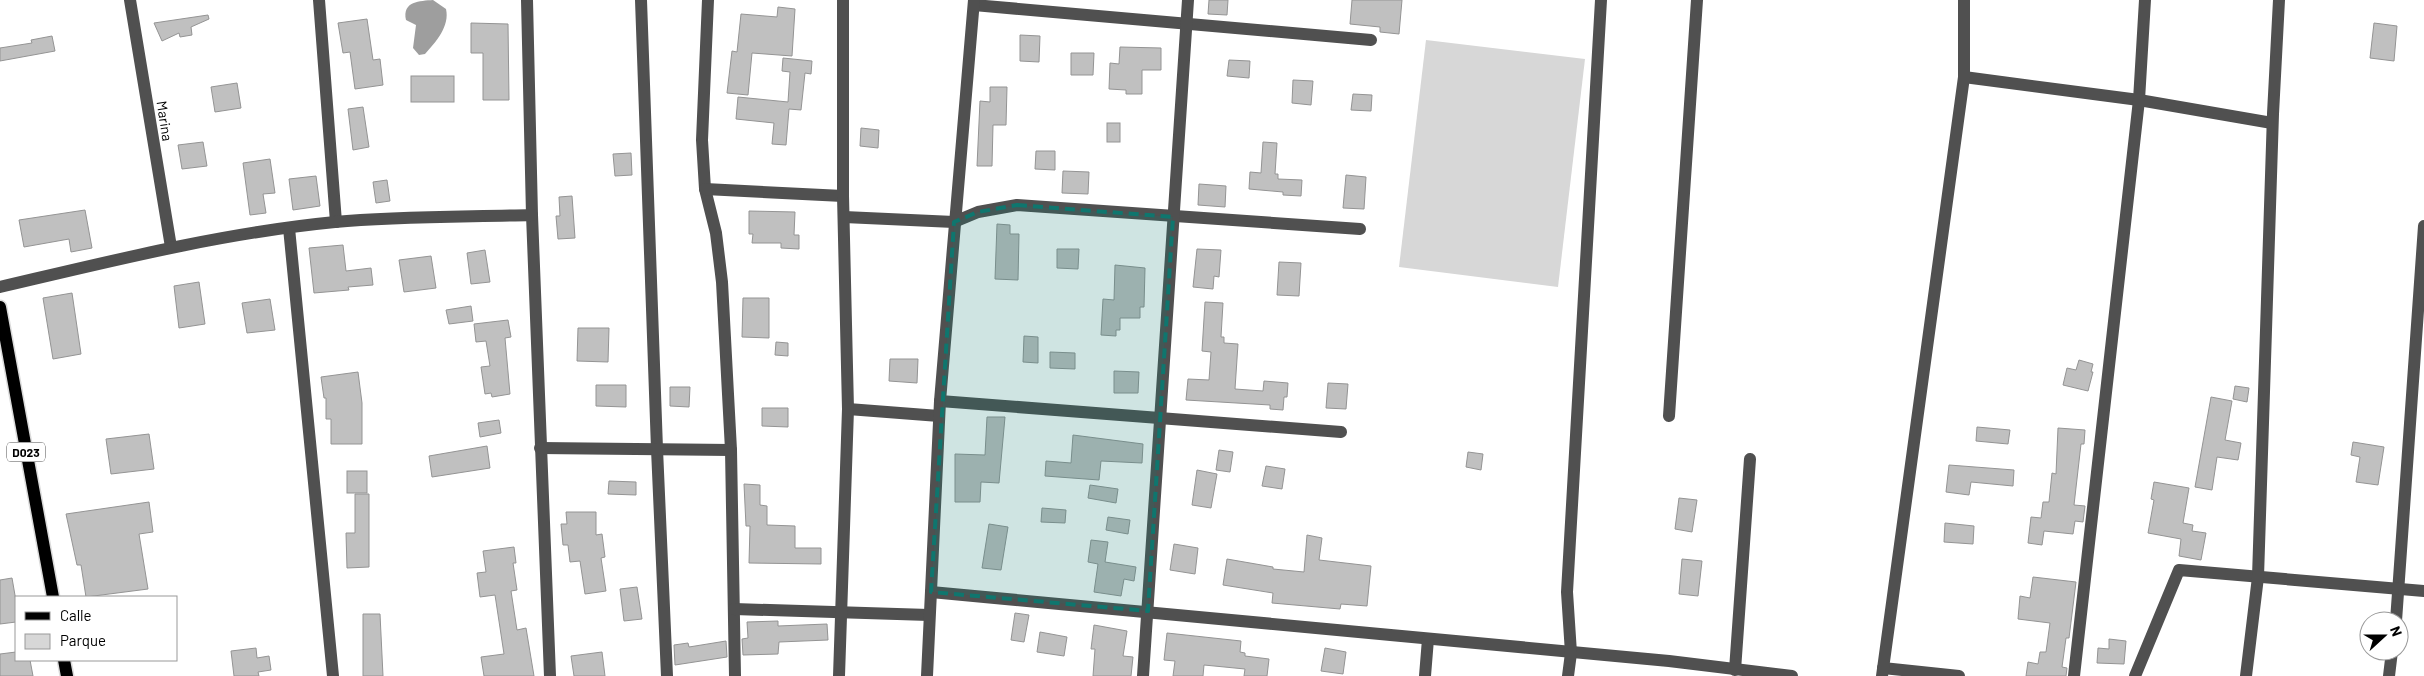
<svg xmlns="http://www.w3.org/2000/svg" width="2424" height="676" font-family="Barlow,sans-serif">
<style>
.green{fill:#d7d7d7}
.water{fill:#9e9e9e}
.building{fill:#c0c0c0;stroke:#949494}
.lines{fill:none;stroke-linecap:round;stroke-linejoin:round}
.major-casing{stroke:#dbdbdb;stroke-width:15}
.minor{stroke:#505050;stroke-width:12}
.major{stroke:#000;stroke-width:12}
.marked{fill:#0f766e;fill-opacity:0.2;stroke:#0f766e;stroke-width:4;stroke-dasharray:10 6;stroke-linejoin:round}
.labels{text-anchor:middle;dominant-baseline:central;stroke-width:4.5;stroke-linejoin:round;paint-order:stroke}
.shield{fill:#fff;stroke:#4c4c4c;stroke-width:1}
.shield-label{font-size:12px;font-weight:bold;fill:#000}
.street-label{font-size:14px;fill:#000;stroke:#fff}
</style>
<rect width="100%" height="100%" fill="#fff"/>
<polygon class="green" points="1426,40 1585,59 1558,287 1399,267"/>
<path class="water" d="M433,0L446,9C450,26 436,42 425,54L419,55L413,48L416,25L406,20C402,1 420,1 433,0Z"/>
<g class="building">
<polygon points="1209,0 1228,0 1227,15 1208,14"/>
<polygon points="1352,0 1402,0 1399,34 1380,32 1380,27 1350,24"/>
<polygon points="778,7 795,9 792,56 752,53 748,95 727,93 732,51 737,52 741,14 777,17"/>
<polygon points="208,15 209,19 191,27 192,35 180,37 179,33 162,41 154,23"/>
<polygon points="367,19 373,60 380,59 383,85 355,89 350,52 343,53 338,23"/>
<polygon points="471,23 508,24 509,100 483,100 483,53 471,53"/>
<polygon points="2374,23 2397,26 2394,61 2370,58"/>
<polygon points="1020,35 1040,36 1039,62 1020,61"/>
<polygon points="52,36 55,51 0,61 0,48 32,43 31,40"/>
<polygon points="1120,47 1161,48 1161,70 1142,70 1142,94 1126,94 1126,90 1109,89 1110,63 1119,64"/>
<polygon points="1071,53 1094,53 1093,75 1071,75"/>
<polygon points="783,58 812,61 811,74 805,73 801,110 789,109 786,145 772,144 774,123 736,119 738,97 788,102 790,72 782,71"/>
<polygon points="1229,60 1250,61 1249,78 1227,76"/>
<rect x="411" y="76" width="43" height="26"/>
<polygon points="1293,80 1313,81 1311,105 1292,103"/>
<polygon points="237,83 241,108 215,112 211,87"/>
<polygon points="990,87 1007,87 1006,125 993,125 992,166 977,166 980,101 990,102"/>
<polygon points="1353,94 1372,95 1371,111 1351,110"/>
<polygon points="363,107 369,147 353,150 348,109"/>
<rect x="1107" y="123" width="13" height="19"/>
<polygon points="861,128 879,130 878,148 860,146"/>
<polygon points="203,142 207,166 182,169 178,145"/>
<polygon points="1263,142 1277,143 1275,174 1278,174 1278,179 1302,180 1301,196 1283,195 1283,192 1249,189 1250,172 1261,173"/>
<polygon points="1036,151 1055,151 1055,170 1035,169"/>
<polygon points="631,153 632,175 615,176 613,154"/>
<polygon points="270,159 275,193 263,194 266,213 250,215 243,163"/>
<polygon points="1063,171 1089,172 1088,194 1062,193"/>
<polygon points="1346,175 1366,177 1364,209 1343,208"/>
<polygon points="316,176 320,206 293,210 289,179"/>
<polygon points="387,180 390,201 376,203 373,182"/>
<polygon points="1199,184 1226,186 1225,207 1198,205"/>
<polygon points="572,196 575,238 558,239 556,216 560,216 559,197"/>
<polygon points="85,210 92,248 71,252 69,239 24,247 19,220"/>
<polygon points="749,211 795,212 794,235 799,235 799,249 781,248 781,243 752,243 753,234 749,234"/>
<polygon points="997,224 1010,225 1010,234 1019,234 1018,280 995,279"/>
<polygon points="343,245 346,271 371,268 373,285 348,287 349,290 314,293 309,248"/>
<polygon points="1057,249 1079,249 1078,269 1057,268"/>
<polygon points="1197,249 1221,250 1219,277 1214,276 1213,289 1193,287"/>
<polygon points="485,250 490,282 471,284 467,253"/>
<polygon points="431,256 436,288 404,292 399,260"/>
<polygon points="1279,262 1301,263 1299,296 1277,295"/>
<polygon points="1115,265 1145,268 1144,307 1140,307 1140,318 1120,318 1120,330 1116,330 1116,336 1101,335 1103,299 1114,300"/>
<polygon points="199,282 205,324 179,328 174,286"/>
<polygon points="72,293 81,354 53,359 43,298"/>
<polygon points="743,298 769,298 769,338 742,337"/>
<polygon points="270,299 275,330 247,333 242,303"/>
<polygon points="1205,302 1223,303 1221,337 1224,337 1224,343 1238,344 1235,389 1263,391 1264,381 1288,383 1287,397 1284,397 1283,410 1270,409 1270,405 1186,400 1188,379 1209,380 1211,352 1202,351"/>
<polygon points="471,306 473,321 449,324 446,310"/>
<polygon points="508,320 511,337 505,338 510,394 492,397 491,393 485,394 481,367 490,366 486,341 476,342 474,324"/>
<polygon points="578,328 609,328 608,362 577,361"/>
<polygon points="1024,336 1038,337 1038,363 1023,362"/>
<polygon points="776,342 788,343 788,356 775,355"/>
<polygon points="1050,352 1075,353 1075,369 1050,368"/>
<polygon points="890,359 918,359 917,383 889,381"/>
<polygon points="2079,360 2093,364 2091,372 2093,372 2088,391 2063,385 2067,368 2076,370"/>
<polygon points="1114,371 1139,372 1138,393 1114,393"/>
<polygon points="358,372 362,403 362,444 331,444 331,419 326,419 326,398 324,398 321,377"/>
<polygon points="1328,383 1348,384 1346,409 1326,408"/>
<polygon points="596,385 626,385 626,407 596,406"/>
<polygon points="2235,386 2249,388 2247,402 2233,399"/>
<polygon points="670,387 690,387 689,407 670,406"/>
<polygon points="2211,397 2232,401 2225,440 2241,443 2238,460 2217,457 2212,490 2195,487"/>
<polygon points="762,408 788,408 788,427 762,426"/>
<polygon points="987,417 1005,417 999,483 981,482 980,502 955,502 955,454 985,455"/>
<polygon points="499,420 501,433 480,437 478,423"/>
<polygon points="1977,427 2010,430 2008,444 1976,441"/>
<polygon points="2058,428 2085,430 2084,444 2081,444 2074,505 2085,506 2083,522 2075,521 2073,534 2044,531 2042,545 2028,543 2031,517 2041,518 2043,502 2049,502 2052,473 2056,474"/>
<polygon points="149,434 154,469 111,474 106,439"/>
<polygon points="1073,435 1143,444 1142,463 1101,461 1099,480 1045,476 1046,461 1071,463"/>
<polygon points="2353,442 2384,447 2378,485 2356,482 2360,457 2351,455"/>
<polygon points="487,446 490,468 432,477 429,456"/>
<polygon points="1219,450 1233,452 1230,472 1216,470"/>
<polygon points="1468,452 1483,454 1481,470 1466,467"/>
<polygon points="1949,465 2014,470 2013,486 1971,482 1969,495 1946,492"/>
<polygon points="1266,466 1285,469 1282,489 1262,486"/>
<polygon points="1197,470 1217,474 1211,508 1192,505"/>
<rect x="347" y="471" width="20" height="22"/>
<polygon points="609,481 636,482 636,495 608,494"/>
<polygon points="2154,482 2189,488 2183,523 2193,525 2192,531 2206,533 2201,560 2179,556 2181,539 2148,533 2154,500 2151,499"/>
<polygon points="744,484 760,485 760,505 767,506 767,525 795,526 795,548 821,548 821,564 749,563 750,526 746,526"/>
<polygon points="1090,485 1118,489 1116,503 1088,498"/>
<polygon points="355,494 369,494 369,567 347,568 346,533 355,533"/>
<polygon points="1679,498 1697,500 1692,532 1675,529"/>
<polygon points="149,502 153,532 139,534 148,589 86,597 81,565 77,565 66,514"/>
<polygon points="1042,508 1066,510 1065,523 1041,522"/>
<polygon points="566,512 596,512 596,535 602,534 605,557 601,558 606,591 585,594 580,561 570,562 568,545 563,545 561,524 567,524"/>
<polygon points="1108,517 1130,520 1128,534 1106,530"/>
<polygon points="1945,523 1974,526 1973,544 1944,542"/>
<polygon points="989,524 1008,527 1001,570 982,568"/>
<polygon points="1307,535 1322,538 1319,560 1371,566 1367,606 1341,604 1340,609 1272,603 1273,593 1223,585 1227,559 1273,567 1273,569 1304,572"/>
<polygon points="1091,540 1108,542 1105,562 1136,567 1134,581 1124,579 1121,596 1094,592 1098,564 1088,562"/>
<polygon points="1174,544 1198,548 1195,574 1170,570"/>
<polygon points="514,547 516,563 513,563 517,590 511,591 517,630 526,628 534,676 484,676 481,657 504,654 495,595 480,597 477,573 486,572 483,551"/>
<polygon points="1682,559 1702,561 1698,596 1679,594"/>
<polygon points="2033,577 2076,582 2069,638 2066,638 2062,667 2067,668 2066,676 2026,676 2028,662 2038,664 2040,652 2046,652 2050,623 2018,619 2020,596 2030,598"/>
<polygon points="12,578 16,601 16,622 0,624 0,580"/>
<polygon points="637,587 642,619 624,621 620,589"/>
<polygon points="1015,613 1029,615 1024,642 1011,640"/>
<polygon points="363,614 380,614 383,676 363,676"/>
<polygon points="778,621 778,626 827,624 828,640 779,642 778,654 743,655 742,639 748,638 747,622"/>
<polygon points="1094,625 1127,631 1123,656 1133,657 1131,676 1093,676 1095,649 1091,649"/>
<polygon points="1040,632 1067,637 1064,656 1037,652"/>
<polygon points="1167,633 1241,641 1240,652 1245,653 1245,656 1269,659 1267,676 1244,676 1245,669 1204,665 1203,676 1173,676 1175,661 1164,660"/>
<polygon points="2109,639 2126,641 2124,664 2097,663 2098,648 2109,649"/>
<polygon points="726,641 727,657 675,665 674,645 688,643 689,647"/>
<polygon points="256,648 257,658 269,656 271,670 258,672 259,676 234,676 231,651"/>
<polygon points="1325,648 1346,652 1343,674 1321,671"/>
<polygon points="16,652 16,660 30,660 33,676 0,676 0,654"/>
<polygon points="602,652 605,676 574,676 571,656"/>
</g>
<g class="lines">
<defs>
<g id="major">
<polyline points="0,307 53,597"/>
<polyline points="64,660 67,676"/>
</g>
</defs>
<use href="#major" class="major-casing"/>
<g class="minor">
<polyline points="130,0 171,247"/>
<polyline points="319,0 336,222"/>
<polyline points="527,0 532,215 550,676"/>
<polyline points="641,0 657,449 667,676"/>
<polyline points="708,0 702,140 705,189 716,233 722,282 731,450 735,676"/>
<polyline points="974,5 1371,40"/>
<polyline points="1964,77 2139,100 2272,123"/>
<polyline points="705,189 843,196"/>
<polyline points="844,217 954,222 978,212 1017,205 1360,229"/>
<polyline points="289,228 333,676"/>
<path d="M0,287C111,261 222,233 335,222C400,216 467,217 532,215"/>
<polyline points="940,401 1341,432"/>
<polyline points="848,409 939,416"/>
<polyline points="1669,416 1697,0"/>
<polyline points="540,448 731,450"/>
<polyline points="931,592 1669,661 1792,676"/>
<polyline points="734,609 929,615"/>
<polyline points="2396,621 2424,226"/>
<polyline points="1883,668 1959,676"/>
<polyline points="1735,670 1750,459"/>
<polyline points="839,676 848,409 843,196 843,0"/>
<polyline points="927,676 940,401 974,0"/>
<polyline points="1143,676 1188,0"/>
<polyline points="1425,676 1428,639"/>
<polyline points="1568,676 1571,653 1567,592 1601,0"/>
<polyline points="1882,676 1964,77 1964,0"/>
<polyline points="2074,676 2139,100 2145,0"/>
<polyline points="2135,676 2179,570 2424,591"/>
<polyline points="2246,676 2258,577 2273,114 2279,0"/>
<polyline points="2389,676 2392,651"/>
</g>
<use href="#major" class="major"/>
</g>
<path class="marked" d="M1017,205L1173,217L1148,611L931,592L954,222L978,212Z"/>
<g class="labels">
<rect class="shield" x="7" y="442.5" width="38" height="19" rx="4"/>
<g class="shield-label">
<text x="26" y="452">D023</text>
</g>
<g class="street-label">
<text transform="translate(165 121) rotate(81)">Marina</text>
</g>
</g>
<rect x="15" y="596" width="162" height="65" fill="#ffffff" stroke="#999999"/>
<rect x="25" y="612" width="25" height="8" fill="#000000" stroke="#999999"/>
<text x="60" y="621" font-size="15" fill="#000000">Calle</text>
<rect x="25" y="634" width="25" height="15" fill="#d7d7d7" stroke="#999999"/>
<text x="60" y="646" font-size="15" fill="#000000">Parque</text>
<g transform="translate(2384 636) rotate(69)"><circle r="24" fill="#ffffff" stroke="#999999"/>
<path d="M0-4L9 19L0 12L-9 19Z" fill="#000000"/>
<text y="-8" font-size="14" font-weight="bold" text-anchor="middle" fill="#000000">N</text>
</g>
</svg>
